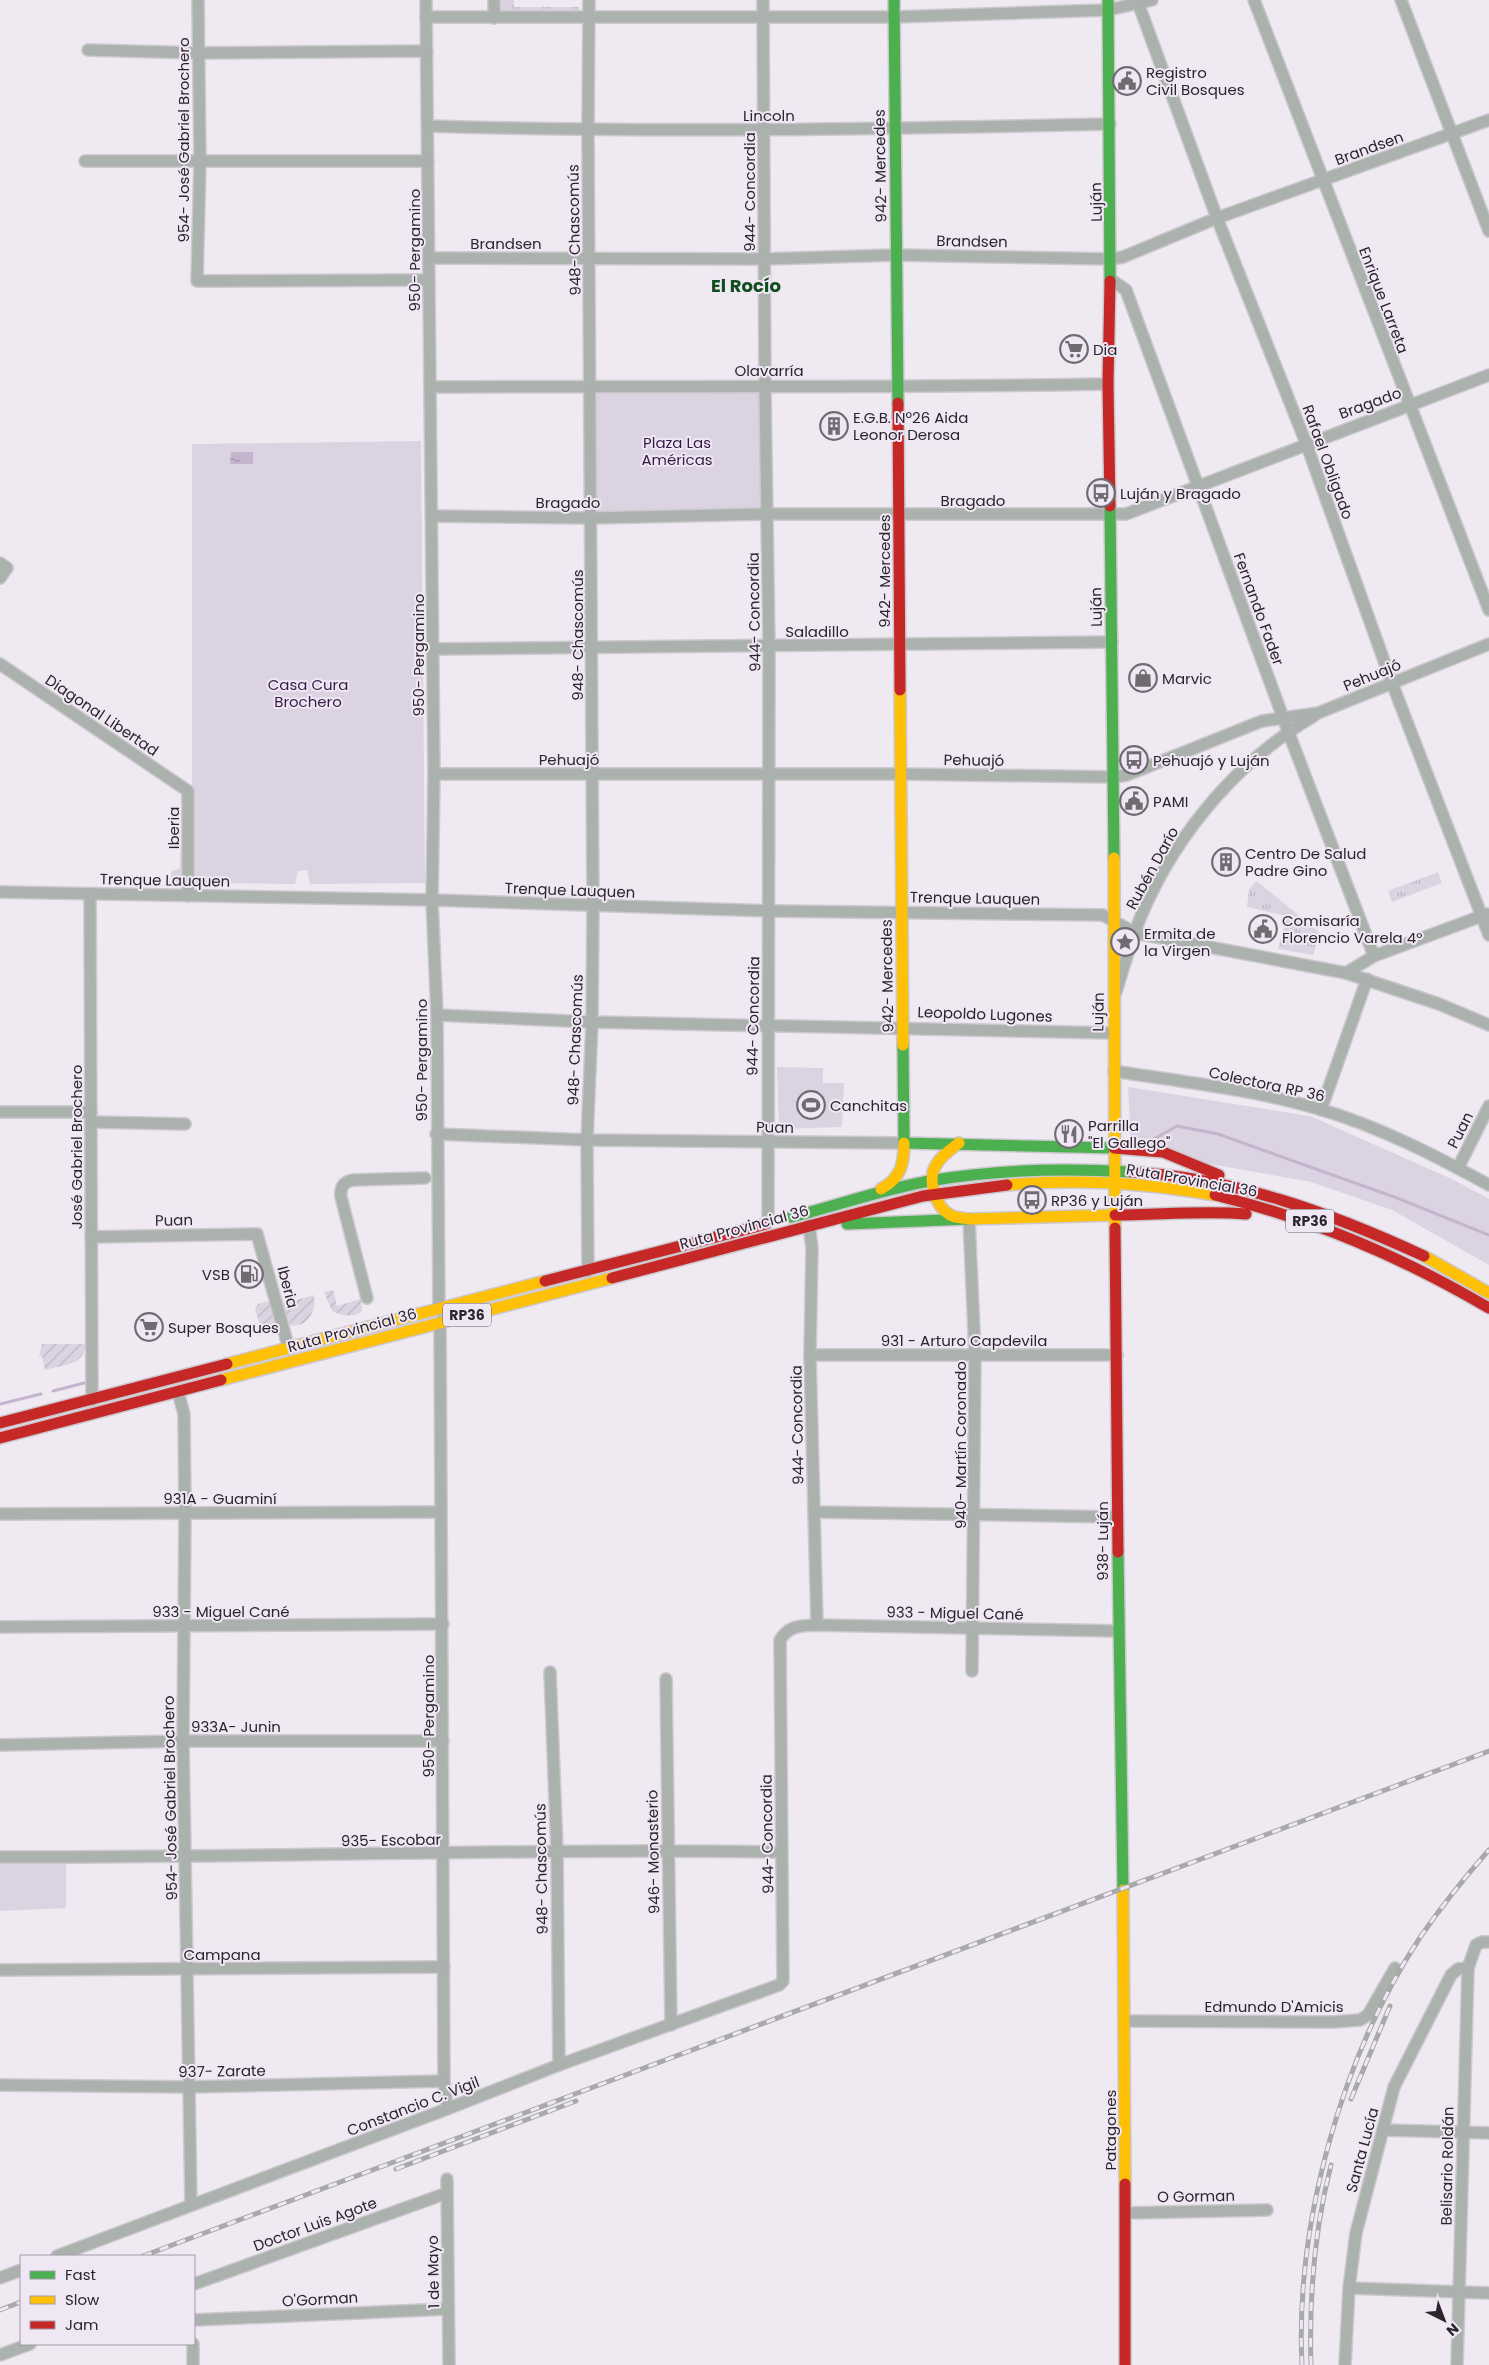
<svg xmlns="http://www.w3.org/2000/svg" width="1489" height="2365" font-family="Poppins,sans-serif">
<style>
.grass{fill:url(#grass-tufts)}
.park{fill:#dcd3e2}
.garden{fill:url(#garden-furrows)}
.water{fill:url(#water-ripples)}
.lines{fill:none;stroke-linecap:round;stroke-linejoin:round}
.stream{stroke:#c4b4cd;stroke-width:3}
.street-casing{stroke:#ccc8ce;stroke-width:14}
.fast-casing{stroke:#ccc8ce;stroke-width:14}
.slow-casing{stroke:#ccc8ce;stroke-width:14}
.jam-casing{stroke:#ccc8ce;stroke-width:14}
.street{stroke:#abb1ac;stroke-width:11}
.fast{stroke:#4caf50;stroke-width:11}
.slow{stroke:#ffc107;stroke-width:11}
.jam{stroke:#c62828;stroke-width:11}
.rail-casing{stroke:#a8a9a9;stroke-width:5}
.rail{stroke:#f0e7f5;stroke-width:3;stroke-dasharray:9;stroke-linecap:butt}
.labels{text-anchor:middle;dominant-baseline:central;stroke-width:4;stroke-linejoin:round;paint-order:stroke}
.shield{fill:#f0e7f5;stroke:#656068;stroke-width:1}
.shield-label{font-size:14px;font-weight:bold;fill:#2a262c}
.poi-label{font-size:15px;fill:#2a262c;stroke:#f0e7f5;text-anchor:start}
.street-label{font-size:15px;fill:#2a262c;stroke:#f0e7f5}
.park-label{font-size:15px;fill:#371b45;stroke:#f0e7f5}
.quarter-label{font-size:18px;font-weight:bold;fill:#114e1d;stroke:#f0e7f5}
</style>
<defs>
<pattern id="grass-tufts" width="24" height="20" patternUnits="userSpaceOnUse" patternTransform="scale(1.25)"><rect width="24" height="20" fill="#dcd3e2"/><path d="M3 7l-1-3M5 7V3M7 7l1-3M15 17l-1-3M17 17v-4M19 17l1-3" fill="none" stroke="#bdb5c2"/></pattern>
<pattern id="garden-furrows" width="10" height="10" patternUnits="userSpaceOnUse" patternTransform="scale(1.25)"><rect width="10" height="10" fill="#dcd3e2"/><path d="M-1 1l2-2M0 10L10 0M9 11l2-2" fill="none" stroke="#bdb5c2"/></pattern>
<pattern id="water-ripples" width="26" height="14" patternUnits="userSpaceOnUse" patternTransform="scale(1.25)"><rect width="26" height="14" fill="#c4b4cd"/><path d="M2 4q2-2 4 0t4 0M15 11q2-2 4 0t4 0" fill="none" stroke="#9f92a7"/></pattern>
</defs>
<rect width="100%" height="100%" fill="#efeaf2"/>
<g class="grass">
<polygon points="498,0 514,0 514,7 579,7 579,13 498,13"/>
<polygon points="173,811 184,811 182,881 179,885 171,885 171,872 180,868 181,814 173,814"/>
<polygon points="1438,872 1442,883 1392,902 1388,891"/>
<polygon points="1257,881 1320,933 1313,955 1278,949 1287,916 1247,907 1249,889"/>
</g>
<g class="park">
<polygon points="765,385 768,514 592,518 590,386"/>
<polygon points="421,441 425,883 310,884 307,870 298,871 295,884 192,883 192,444"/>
<polygon points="777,1067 823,1068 823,1083 844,1083 842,1127 779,1129"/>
<polygon points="1128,1087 1310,1116 1454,1180 1489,1199 1489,1265 1392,1210 1311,1182 1131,1150"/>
<polygon points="0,1862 66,1862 66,1908 0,1911"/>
</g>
<g class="garden">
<path d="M333,1290L337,1306L361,1299L362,1311C354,1318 342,1316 332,1311L324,1292Z"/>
<path d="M314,1295C317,1310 307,1329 290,1325L282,1304Z"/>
<polygon points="267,1301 270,1303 276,1321 274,1329 269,1332 261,1329 255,1309 258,1304"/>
<path d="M42,1344H85C86,1365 62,1365 45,1370L42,1356L39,1357Z"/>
</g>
<polygon class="water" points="231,452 253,452 253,464 230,464"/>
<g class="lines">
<g class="stream">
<polyline points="1145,1144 1177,1126 1218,1134 1397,1198 1489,1235"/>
<polyline points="53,1391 88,1382"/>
<polyline points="0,1404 41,1394"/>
</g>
<defs>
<g id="street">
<polyline points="198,0 200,161 197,281 429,280"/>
<polyline points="426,0 434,774 432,900 437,1015 439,1310"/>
<polyline points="494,0 494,18"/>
<polyline points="763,0 765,391 769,645 768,1223"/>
<polyline points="1137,0 1217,218 1306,443 1392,683 1489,935"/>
<polyline points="1254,0 1489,610"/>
<polyline points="1401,0 1489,231"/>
<polyline points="426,17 894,17 1108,10 1152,0"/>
<polyline points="88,50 199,53 427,51"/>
<path d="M428,126C655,133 882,129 1110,124"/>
<polyline points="85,161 428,161"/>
<polyline points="429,258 764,259 896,255 1111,259 1123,257 1217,218 1489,120"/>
<polyline points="1110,279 1126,290 1288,731 1374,956"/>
<path d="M430,387C656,386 882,388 1108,384"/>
<polyline points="432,516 592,518 768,514 1126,514 1489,375"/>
<polyline points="0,563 7,568 0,578"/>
<polyline points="433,649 1112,642"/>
<polyline points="0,664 188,791 188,896"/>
<polyline points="434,774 901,774 1114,777 1127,775 1262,721 1318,713 1489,644"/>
<polyline points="0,892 432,900 770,911 1103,915 1135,933 1346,973 1439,1004 1489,1025"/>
<polyline points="90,894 92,1400"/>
<polyline points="1346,973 1374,956 1487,914"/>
<path d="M1116,992C1122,972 1128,953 1134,934C1167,844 1233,763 1314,716"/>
<polyline points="437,1015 592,1022 1113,1033"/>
<path d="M1114,1071C1182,1082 1252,1089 1319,1109C1378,1126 1436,1156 1489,1185"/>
<polyline points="1321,1110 1367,979"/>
<polyline points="0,1112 91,1112"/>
<polyline points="91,1122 185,1124"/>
<polyline points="436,1134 587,1140 904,1143"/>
<polyline points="1458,1168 1489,1106"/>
<polyline points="969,1219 975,1354 972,1671"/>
<polyline points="809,1225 812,1248 810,1355 817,1625"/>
<polyline points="91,1237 257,1234 289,1349"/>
<polyline points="588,1271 587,1140 592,1022 593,906 588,131 589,0"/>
<path d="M367,1298L341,1197C340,1188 343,1182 353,1180L425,1178"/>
<polyline points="440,1322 444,2081 447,2109"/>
<polyline points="810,1355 1117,1355"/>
<polyline points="178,1392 184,1414 185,1513 183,1741 191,2205"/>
<polyline points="814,1512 1117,1517"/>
<polyline points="0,1514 441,1512"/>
<polyline points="0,1627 443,1624"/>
<polyline points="550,1672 557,1851 559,2065"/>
<polyline points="666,1679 671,2025"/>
<polyline points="0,1745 183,1741 443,1741"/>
<path d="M0,1857C261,1858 521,1848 782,1852"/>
<polyline points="0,1970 444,1967"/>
<polyline points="1125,2021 1332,2022 1360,2020 1368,2015 1395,1968"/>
<polyline points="0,2085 189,2087 444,2081"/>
<polyline points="1383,2130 1489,2133"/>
<polyline points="447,2179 449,2365"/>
<polyline points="1125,2213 1267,2210"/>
<path d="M57,2256L447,2109L559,2065L779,1985L783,1981L780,1640C789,1625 800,1626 817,1625L1118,1631"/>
<polyline points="0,2278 21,2270"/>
<polyline points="194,2284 447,2193"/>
<polyline points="1349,2288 1489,2293"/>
<polyline points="194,2320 448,2309"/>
<polyline points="0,2355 30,2344"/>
<polyline points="193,2365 193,2344"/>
<polyline points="1345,2365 1349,2288 1356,2233 1394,2087 1451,1975 1458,1969 1468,1968"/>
<polyline points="1457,2365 1468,1968 1476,1945 1482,1942 1489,1942"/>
</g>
<g id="fast">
<polyline points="894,0 898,403"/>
<polyline points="1108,0 1110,281"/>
<polyline points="1110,506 1114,858"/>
<polyline points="903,1045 904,1143 1114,1148"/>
<path d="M791,1217C839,1205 886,1188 935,1180C1001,1169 1066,1168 1132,1172"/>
<polyline points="847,1224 969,1219"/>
<polyline points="1118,1552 1123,1890"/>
</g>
<g id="slow">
<polyline points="900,690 903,1045"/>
<polyline points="1114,858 1115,1228"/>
<path d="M959,1143C951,1149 941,1156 936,1165C927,1180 935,1206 950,1215C955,1218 963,1218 969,1219L1115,1215"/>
<path d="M1007,1185C1077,1178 1145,1183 1215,1195"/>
<path d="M881,1189C901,1178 904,1164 904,1143"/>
<polyline points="1424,1256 1489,1293"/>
<polyline points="227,1364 545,1281"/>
<polyline points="221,1380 612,1278"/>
<polyline points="1123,1890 1125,2184"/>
</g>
<g id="jam">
<polyline points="898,403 900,690"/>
<polyline points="1110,506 1108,384 1110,281"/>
<polyline points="1114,1148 1163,1152 1219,1175"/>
<path d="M1132,1172C1235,1178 1331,1213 1424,1256"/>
<path d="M1215,1195C1315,1220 1400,1256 1489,1308"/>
<path d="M1115,1215C1159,1215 1203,1210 1246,1214"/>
<polyline points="1115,1228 1118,1552"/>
<polyline points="612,1278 923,1196 1007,1185"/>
<polyline points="545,1281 766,1224"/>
<polyline points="0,1423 227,1364"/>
<polyline points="0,1438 221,1380"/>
<polyline points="1125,2184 1125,2365"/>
</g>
</defs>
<use href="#street" class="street-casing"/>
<use href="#fast" class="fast-casing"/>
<use href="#slow" class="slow-casing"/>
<use href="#jam" class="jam-casing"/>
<use href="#street" class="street"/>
<use href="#fast" class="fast"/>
<use href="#slow" class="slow"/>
<use href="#jam" class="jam"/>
<defs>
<g id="rail">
<polyline points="1351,2099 1390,2006"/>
<polyline points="396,2169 576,2101"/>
<polyline points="143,2256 1489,1751"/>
<polyline points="0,2310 21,2302"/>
<path d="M1302,2365C1295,2223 1342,2055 1421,1936C1442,1906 1465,1877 1489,1850"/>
<path d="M1311,2365C1309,2297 1314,2231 1331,2165"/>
</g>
</defs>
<use href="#rail" class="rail-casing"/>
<use href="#rail" class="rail"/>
</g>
<defs>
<symbol id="civic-ring" viewBox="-11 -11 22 22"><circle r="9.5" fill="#f0e7f5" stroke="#6f6b71" stroke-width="1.5"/><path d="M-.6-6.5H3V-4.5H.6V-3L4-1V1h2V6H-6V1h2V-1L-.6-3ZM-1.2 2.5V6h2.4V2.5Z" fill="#6f6b71"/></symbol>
<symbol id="supermarket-ring" viewBox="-11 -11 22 22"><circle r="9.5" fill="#f0e7f5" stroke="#6f6b71" stroke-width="1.5"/><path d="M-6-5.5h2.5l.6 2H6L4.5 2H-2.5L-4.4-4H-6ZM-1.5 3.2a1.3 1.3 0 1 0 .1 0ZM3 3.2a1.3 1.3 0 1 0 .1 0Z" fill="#6f6b71"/></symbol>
<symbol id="building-ring" viewBox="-11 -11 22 22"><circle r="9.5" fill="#f0e7f5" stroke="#6f6b71" stroke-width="1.5"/><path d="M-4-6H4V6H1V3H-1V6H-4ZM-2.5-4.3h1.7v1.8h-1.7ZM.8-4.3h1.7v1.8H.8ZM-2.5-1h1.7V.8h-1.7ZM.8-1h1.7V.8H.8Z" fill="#6f6b71"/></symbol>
<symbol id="bus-ring" viewBox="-11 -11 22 22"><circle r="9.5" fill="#f0e7f5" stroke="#6f6b71" stroke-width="1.5"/><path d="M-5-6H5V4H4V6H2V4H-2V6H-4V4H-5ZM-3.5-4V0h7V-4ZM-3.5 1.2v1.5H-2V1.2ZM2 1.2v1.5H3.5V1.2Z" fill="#6f6b71"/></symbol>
<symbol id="shop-ring" viewBox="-11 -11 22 22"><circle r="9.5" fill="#f0e7f5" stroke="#6f6b71" stroke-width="1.5"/><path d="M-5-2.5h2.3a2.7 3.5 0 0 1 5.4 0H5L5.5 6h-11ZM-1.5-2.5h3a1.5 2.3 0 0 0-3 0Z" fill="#6f6b71"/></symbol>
<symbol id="sight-ring" viewBox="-11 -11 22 22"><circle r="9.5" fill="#f0e7f5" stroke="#6f6b71" stroke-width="1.5"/><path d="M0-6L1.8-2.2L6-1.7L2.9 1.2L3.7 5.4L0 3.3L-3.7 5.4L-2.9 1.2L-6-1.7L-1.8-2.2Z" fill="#6f6b71"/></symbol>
<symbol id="stadium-ring" viewBox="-11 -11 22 22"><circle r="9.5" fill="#f0e7f5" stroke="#6f6b71" stroke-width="1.5"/><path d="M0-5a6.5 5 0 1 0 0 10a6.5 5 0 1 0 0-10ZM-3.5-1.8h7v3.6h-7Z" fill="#6f6b71"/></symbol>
<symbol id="restaurant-ring" viewBox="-11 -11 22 22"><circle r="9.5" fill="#f0e7f5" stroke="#6f6b71" stroke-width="1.5"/><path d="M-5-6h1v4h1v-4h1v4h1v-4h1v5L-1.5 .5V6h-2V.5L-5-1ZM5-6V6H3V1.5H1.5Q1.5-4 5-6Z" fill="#6f6b71"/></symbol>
<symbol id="fuel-ring" viewBox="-11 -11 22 22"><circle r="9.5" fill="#f0e7f5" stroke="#6f6b71" stroke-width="1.5"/><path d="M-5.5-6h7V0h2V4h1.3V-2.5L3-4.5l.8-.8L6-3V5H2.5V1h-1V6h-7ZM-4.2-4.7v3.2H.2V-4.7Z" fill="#6f6b71"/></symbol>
</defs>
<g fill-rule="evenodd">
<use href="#civic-ring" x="1111" y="65" width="32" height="32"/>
<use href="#supermarket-ring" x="1058" y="333" width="32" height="32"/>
<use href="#building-ring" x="818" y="410" width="32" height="32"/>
<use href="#bus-ring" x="1085" y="477" width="32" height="32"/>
<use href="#shop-ring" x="1127" y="662" width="32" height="32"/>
<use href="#bus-ring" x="1118" y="744" width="32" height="32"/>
<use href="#civic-ring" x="1118" y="785" width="32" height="32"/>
<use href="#building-ring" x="1210" y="846" width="32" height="32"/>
<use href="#civic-ring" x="1247" y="913" width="32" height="32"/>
<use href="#sight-ring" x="1109" y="926" width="32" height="32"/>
<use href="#stadium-ring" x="795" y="1089" width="32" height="32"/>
<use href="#restaurant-ring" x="1053" y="1118" width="32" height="32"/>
<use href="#bus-ring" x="1016" y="1184" width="32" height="32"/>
<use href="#fuel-ring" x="233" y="1258" width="32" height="32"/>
<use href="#supermarket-ring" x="133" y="1311" width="32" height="32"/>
</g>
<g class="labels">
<g class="shield">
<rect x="1286" y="1209.5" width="48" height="23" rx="4"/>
<rect x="443" y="1303.5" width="48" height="23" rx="4"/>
</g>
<g class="shield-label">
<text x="1310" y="1221">RP36</text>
<text x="467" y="1315">RP36</text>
</g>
<g class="poi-label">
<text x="1146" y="72">Registro<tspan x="1146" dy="17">Civil Bosques</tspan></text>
<text x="1093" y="349">Dia</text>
<text x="853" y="417">E.G.B. Nº26 Aida<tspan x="853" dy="17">Leonor Derosa</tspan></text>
<text x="1120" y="493">Luján y Bragado</text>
<text x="1162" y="678">Marvic</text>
<text x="1153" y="760">Pehuajó y Luján</text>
<text x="1153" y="801">PAMI</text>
<text x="1245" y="853">Centro De Salud<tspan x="1245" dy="17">Padre Gino</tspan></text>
<text x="1282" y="920">Comisaría<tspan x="1282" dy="17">Florencio Varela 4°</tspan></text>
<text x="1144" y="933">Ermita de<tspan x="1144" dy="17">la Virgen</tspan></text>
<text x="830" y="1105">Canchitas</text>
<text x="1088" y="1125">Parrilla<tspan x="1088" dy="17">"El Gallego"</tspan></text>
<text x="1051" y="1200">RP36 y Luján</text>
<text x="230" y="1274" text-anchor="end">VSB</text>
<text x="168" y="1327">Super Bosques</text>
</g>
<g class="street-label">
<text x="769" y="115">Lincoln</text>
<text transform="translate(183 140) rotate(-90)">954- José Gabriel Brochero</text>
<text transform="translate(1369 148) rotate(-20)">Brandsen</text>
<text transform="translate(880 166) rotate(-91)">942- Mercedes</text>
<text transform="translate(749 192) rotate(-90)">944- Concordia</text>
<text transform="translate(1096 202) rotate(-91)">Luján</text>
<text transform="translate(574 230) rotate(-91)">948- Chascomús</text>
<text transform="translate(972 241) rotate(1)">Brandsen</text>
<text x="506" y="243">Brandsen</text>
<text transform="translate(414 250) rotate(-90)">950- Pergamino</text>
<text transform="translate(1384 300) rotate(69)">Enrique Larreta</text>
<text x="769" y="370">Olavarría</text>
<text transform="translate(1370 403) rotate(-20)">Bragado</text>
<text transform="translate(1328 462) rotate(70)">Rafael Obligado</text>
<text x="973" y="500">Bragado</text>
<text x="568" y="502">Bragado</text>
<text transform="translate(884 571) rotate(-90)">942- Mercedes</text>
<text transform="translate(1096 607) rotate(-91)">Luján</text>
<text transform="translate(1259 609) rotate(70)">Fernando Fader</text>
<text transform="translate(754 612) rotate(-91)">944- Concordia</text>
<text x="817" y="631">Saladillo</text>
<text transform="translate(577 635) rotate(-90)">948- Chascomús</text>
<text transform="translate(418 655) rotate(-90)">950- Pergamino</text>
<text transform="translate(1372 675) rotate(-22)">Pehuajó</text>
<text transform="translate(102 715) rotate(34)">Diagonal Libertad</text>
<text x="569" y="759">Pehuajó</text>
<text transform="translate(974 760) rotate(1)">Pehuajó</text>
<text transform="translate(173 828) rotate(-90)">Iberia</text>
<text transform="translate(1152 868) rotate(-61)">Rubén Darío</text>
<text transform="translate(165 880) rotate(1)">Trenque Lauquen</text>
<text transform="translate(570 890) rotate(2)">Trenque Lauquen</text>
<text transform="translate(975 898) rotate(1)">Trenque Lauquen</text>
<text transform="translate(887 976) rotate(-91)">942- Mercedes</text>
<text transform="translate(1098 1012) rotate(-89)">Luján</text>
<text transform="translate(985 1014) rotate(2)">Leopoldo Lugones</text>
<text transform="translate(753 1016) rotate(-89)">944- Concordia</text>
<text transform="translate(575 1040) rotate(-88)">948- Chascomús</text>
<text transform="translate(421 1060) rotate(-90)">950- Pergamino</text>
<text transform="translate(1267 1084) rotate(12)">Colectora RP 36</text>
<text transform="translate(775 1127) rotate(1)">Puan</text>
<text transform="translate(1460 1130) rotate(-63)">Puan</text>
<text transform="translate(76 1147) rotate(-90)">José Gabriel Brochero</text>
<text transform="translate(1192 1180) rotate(10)">Ruta Provincial 36</text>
<text transform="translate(174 1220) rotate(-1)">Puan</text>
<text transform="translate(744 1227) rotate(-15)">Ruta Provincial 36</text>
<text transform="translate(288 1287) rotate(75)">Iberia</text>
<text transform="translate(352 1330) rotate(-15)">Ruta Provincial 36</text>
<text x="964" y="1340">931 - Arturo Capdevila</text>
<text transform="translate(797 1425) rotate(-91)">944- Concordia</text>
<text transform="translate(960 1445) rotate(-90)">940- Martín Coronado</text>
<text x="220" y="1498">931A - Guaminí</text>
<text transform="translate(1102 1541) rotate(-90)">938- Luján</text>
<text x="221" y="1611">933 - Miguel Cané</text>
<text transform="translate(955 1613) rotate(1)">933 - Miguel Cané</text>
<text transform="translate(428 1716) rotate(-90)">950- Pergamino</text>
<text x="236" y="1726">933A- Junin</text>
<text transform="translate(170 1798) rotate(-91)">954- José Gabriel Brochero</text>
<text transform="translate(767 1834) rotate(-91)">944- Concordia</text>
<text transform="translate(391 1840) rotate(-1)">935- Escobar</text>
<text transform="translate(653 1852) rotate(-91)">946- Monasterio</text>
<text transform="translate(541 1869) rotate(-91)">948- Chascomús</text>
<text x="222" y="1954">Campana</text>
<text x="1274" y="2006">Edmundo D'Amicis</text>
<text transform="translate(222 2071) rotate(-1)">937- Zarate</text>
<text transform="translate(413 2106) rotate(-21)">Constancio C. Vigil</text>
<text transform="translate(1110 2130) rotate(-90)">Patagones</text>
<text transform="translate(1362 2150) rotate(-75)">Santa Lucía</text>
<text transform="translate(1447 2166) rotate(-89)">Belisario Roldán</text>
<text transform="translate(1196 2196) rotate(-1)">O Gorman</text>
<text transform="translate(315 2224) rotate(-20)">Doctor Luis Agote</text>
<text transform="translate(433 2272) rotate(-91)">1 de Mayo</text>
<text transform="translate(320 2299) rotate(-3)">O'Gorman</text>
</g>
<g class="park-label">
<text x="677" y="442">Plaza Las<tspan x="677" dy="17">Américas</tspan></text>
<text x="308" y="684">Casa Cura<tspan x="308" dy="17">Brochero</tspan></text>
</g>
<g class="quarter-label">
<text x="746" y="285">El Rocío</text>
</g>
</g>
<rect x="20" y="2255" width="175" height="90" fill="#f0e7f5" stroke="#a19aa5"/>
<rect x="30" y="2271" width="25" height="8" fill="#4caf50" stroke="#a19aa5"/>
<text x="65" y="2280" font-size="15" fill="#2a262c">Fast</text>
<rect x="30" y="2296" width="25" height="8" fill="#ffc107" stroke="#a19aa5"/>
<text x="65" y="2305" font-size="15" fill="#2a262c">Slow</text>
<rect x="30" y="2321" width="25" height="8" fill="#c62828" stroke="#a19aa5"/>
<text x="65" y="2330" font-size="15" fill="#2a262c">Jam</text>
<g transform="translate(1444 2320) rotate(138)" stroke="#f0e7f5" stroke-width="4" paint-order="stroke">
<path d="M0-4L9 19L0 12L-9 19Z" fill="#2a262c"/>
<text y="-8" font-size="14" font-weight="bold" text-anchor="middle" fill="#2a262c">N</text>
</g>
</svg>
